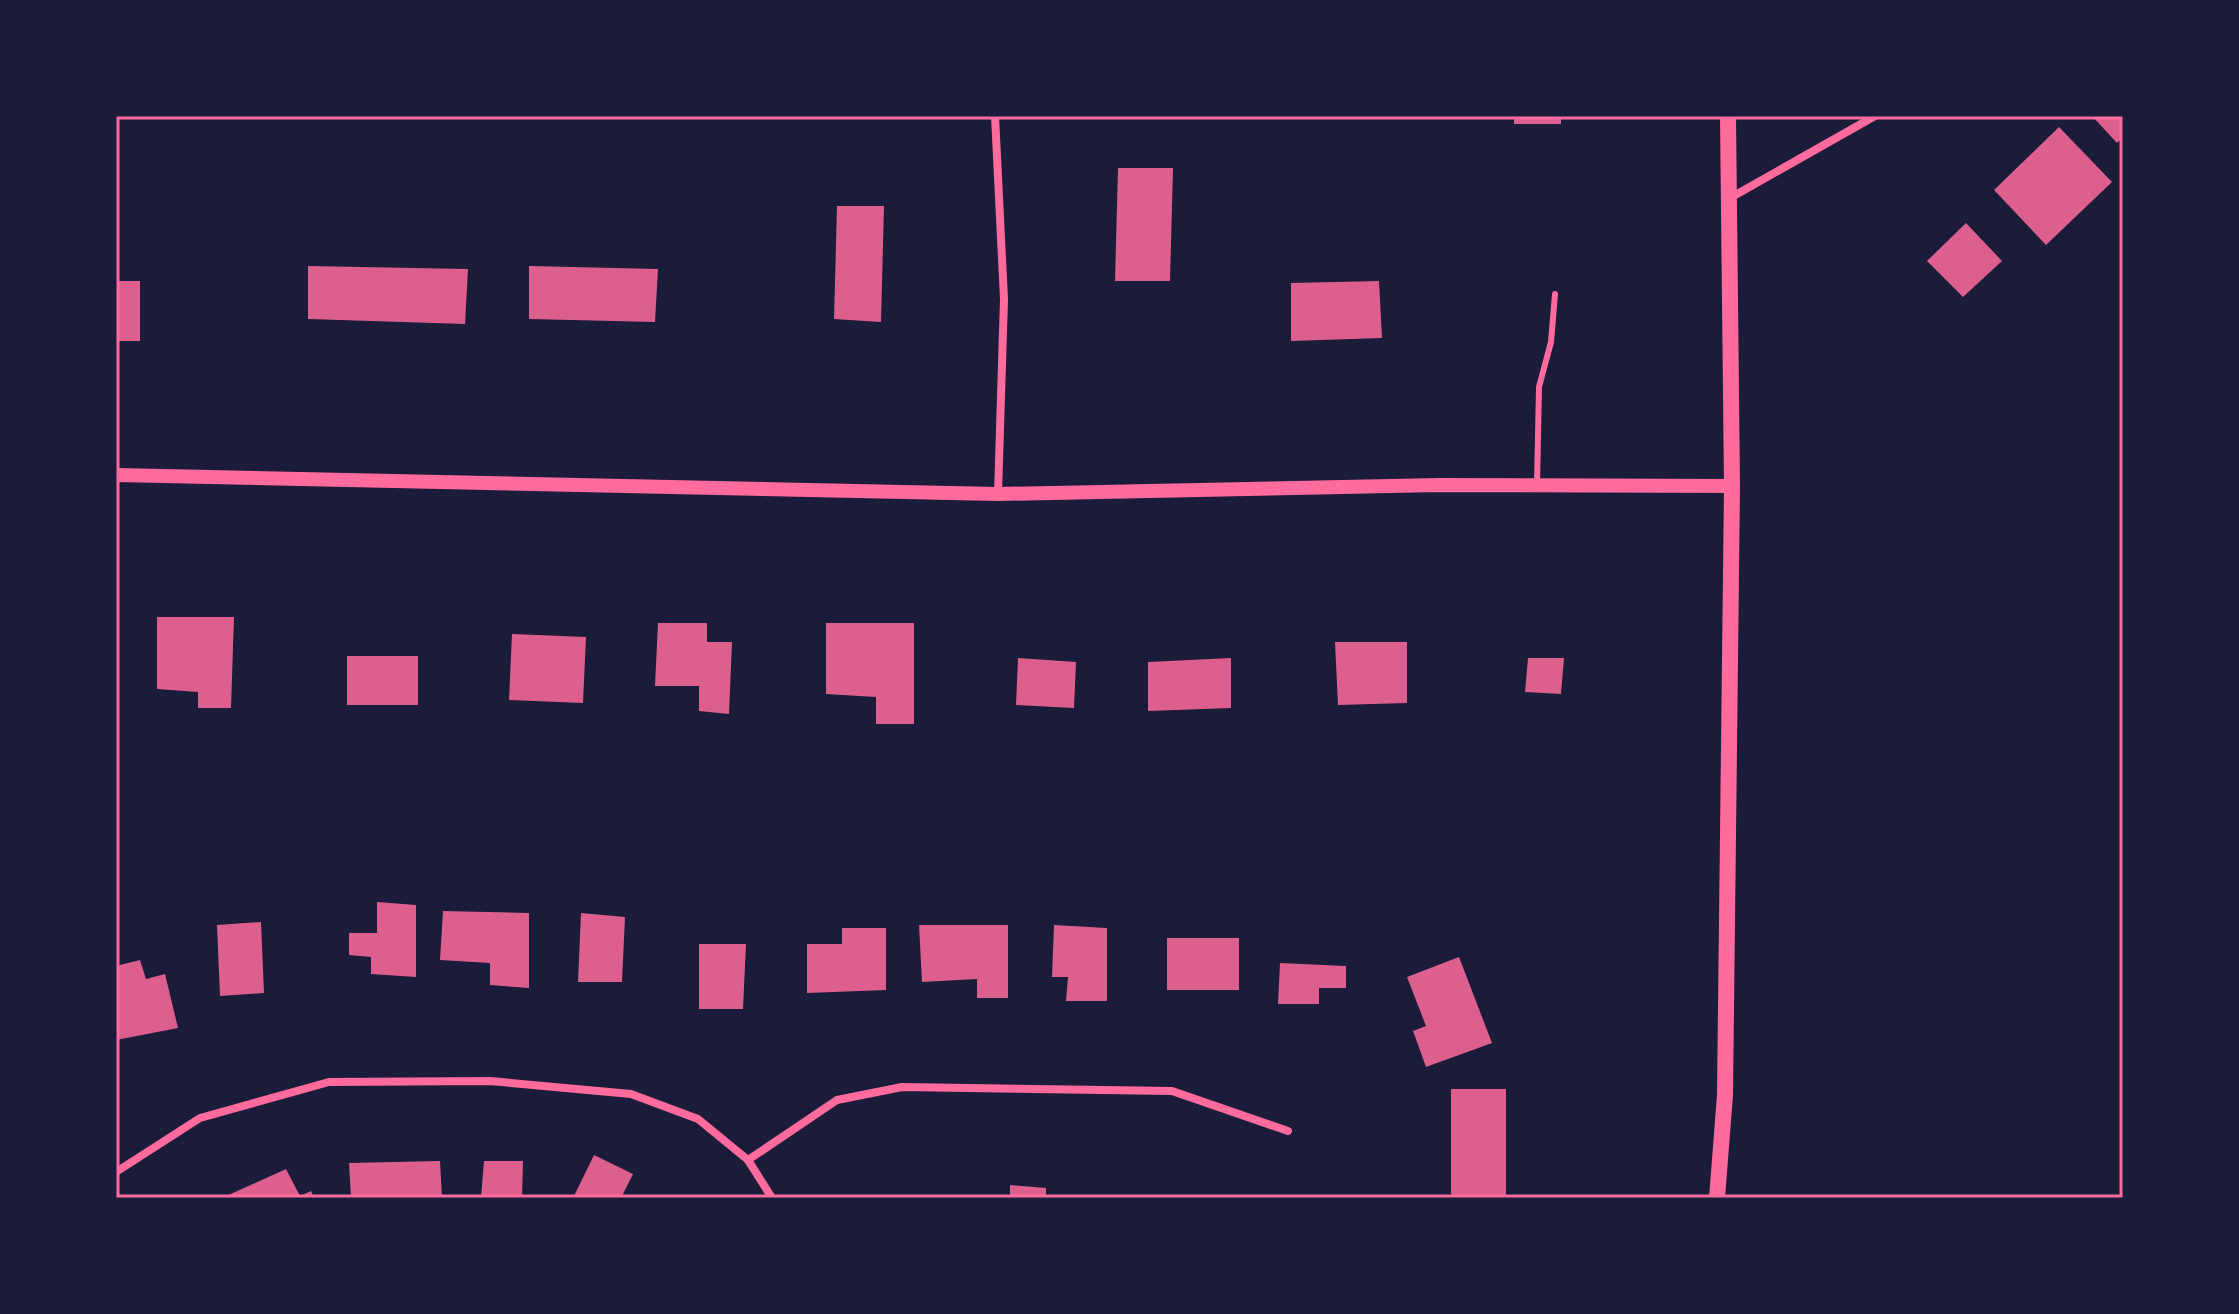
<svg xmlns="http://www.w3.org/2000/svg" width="2239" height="1314" font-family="'Nunito Sans',sans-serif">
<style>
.building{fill:#dd5f8e}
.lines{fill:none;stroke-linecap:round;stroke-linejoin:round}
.service{stroke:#ff6b9d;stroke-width:6}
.minor{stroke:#ff6b9d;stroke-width:8}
.tertiary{stroke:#ff6b9d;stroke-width:14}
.secondary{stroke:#ff6b9d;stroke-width:16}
.neatline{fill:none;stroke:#ff6b9d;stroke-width:3}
</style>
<rect width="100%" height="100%" fill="#1b1b3a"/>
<g class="building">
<rect x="1514" y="116" width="47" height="8"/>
<polygon points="2092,116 2123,116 2123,138 2117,143"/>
<polygon points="2059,127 2112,182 2046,245 1994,190"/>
<polygon points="1118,168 1173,168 1170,281 1115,281"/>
<polygon points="837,206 884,206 881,322 834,319"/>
<polygon points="1966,223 2002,261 1963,297 1927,261"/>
<polygon points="308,266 468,269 465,324 308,319"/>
<polygon points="529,266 658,269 655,322 529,319"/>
<rect x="116" y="281" width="24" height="60"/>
<polygon points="1379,281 1382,338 1291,341 1291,283"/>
<polygon points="157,617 234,617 231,708 198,708 198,692 157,689"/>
<polygon points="658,623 707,623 707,642 732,642 729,714 699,711 699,686 655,686"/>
<polygon points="826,623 914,623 914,724 876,724 876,697 826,694"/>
<polygon points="512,634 586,637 583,703 509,700"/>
<polygon points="1335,642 1407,642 1407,703 1338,705"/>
<rect x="347" y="656" width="71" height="49"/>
<polygon points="1018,658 1076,662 1074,708 1016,705"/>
<polygon points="1231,658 1231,708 1148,711 1148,662"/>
<polygon points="1528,658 1564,658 1561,694 1525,692"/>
<polygon points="377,902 416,905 416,977 371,974 371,957 349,955 349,933 377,933"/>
<polygon points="443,911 529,913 529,988 490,985 490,963 440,960"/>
<polygon points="581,913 625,917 622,982 578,982"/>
<polygon points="261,922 264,993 220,996 217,925"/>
<polygon points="919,925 1008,925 1008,998 977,998 977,979 922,982"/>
<polygon points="1054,925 1107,928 1107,1001 1066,1001 1068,977 1052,977"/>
<polygon points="842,928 886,928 886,990 807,993 807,944 842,944"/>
<rect x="1167" y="938" width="72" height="52"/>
<polygon points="699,944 746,944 743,1009 699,1009"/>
<polygon points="1459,957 1492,1043 1426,1067 1413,1031 1426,1026 1407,977"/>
<polygon points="140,960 146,979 165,974 178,1028 116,1040 116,966"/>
<polygon points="1280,963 1346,966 1346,988 1319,988 1319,1004 1278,1004"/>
<rect x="1451" y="1089" width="55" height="109"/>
<polygon points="594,1155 633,1174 621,1198 573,1198"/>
<polygon points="440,1161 442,1198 351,1198 349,1163"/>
<polygon points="484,1161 523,1161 522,1198 481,1198"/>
<polygon points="286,1169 300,1196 311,1191 314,1198 222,1198"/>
<polygon points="1010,1185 1046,1188 1046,1198 1010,1198"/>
</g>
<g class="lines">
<polyline class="service" points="1537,485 1539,387 1551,342 1555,294"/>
<g class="minor">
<polyline points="995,116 1004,299 998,494"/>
<polyline points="1730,198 1875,116"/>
<polyline points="748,1160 837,1100 902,1087 1172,1091 1288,1131"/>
<polyline points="116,1172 200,1118 329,1082 490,1081 631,1094 698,1119 748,1160 772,1198"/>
</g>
<polyline class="tertiary" points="116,475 998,494 1439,485 1732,486"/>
<polyline class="secondary" points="1717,1198 1725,1095 1732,486 1728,116"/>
</g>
<rect width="2239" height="1314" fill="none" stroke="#1b1b3a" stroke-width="236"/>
<rect x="118" y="118" width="2003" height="1078" class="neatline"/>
</svg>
